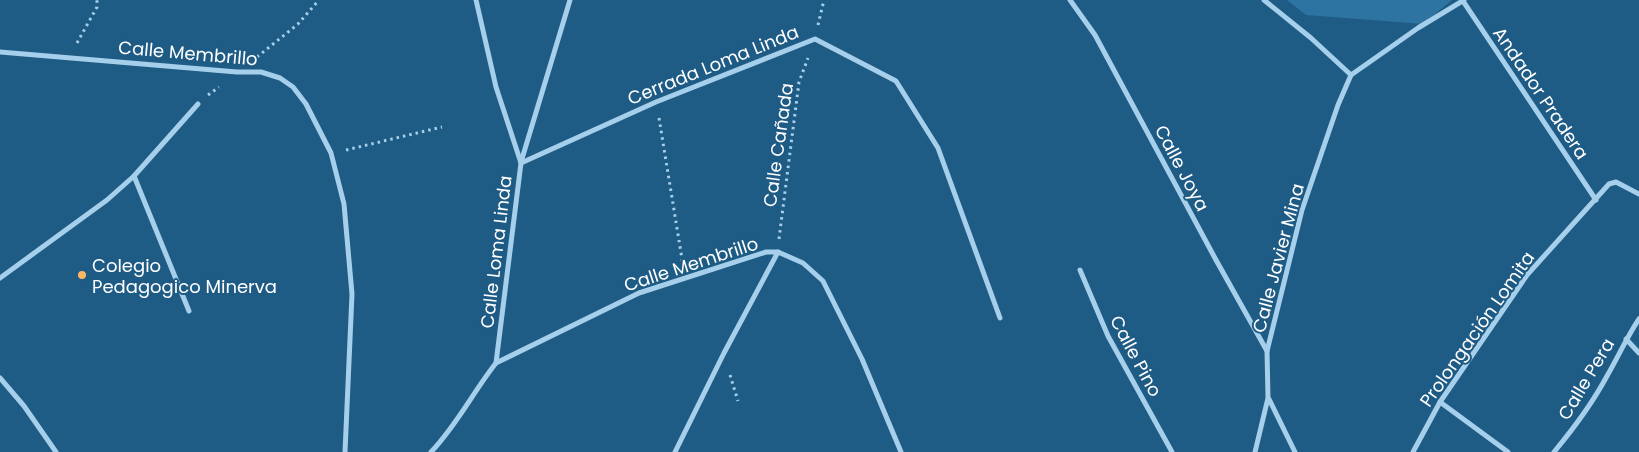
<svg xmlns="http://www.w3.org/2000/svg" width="1639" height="452" font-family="Poppins,sans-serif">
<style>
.green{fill:#2e74a2}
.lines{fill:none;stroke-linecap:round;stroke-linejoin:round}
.path{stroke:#a5cfea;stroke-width:3;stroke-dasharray:2.5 4;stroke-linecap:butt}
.street{stroke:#a5cfea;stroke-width:5}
.poi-dot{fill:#fab764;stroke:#1e5b85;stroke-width:2}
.labels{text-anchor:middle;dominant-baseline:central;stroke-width:4;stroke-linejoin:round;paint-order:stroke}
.street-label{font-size:18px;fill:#fff;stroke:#1e5b85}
.poi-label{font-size:18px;fill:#fff;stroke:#1e5b85;text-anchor:start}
</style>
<rect width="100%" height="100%" fill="#1e5b85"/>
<polygon class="green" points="1287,0 1452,0 1423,24 1306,15"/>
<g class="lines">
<g class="path">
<polyline points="818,25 824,0"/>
<polyline points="77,43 97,7 97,0"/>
<polyline points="257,57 298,24 319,0"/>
<polyline points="208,95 219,87"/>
<polyline points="659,118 683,265"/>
<polyline points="346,150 442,127"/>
<polyline points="779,239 799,82 808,58"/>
<polyline points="730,375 738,401"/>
</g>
<g class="street">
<polyline points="476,0 496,87 521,163 496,363"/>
<polyline points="1070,0 1095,35 1216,260 1267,351"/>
<polyline points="1264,0 1311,38 1351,75"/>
<polyline points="1463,1 1596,200"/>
<polyline points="0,52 237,72 261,72 280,78 293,87 306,104 331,153 344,204 352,294 345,452"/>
<polyline points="1351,75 1418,28 1464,0"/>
<polyline points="521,162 570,0"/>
<polyline points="521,163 656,102 815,39 896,81 938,148 1000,318"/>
<polyline points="134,176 189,311"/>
<polyline points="1080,270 1108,336 1172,452"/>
<polyline points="0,278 107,200 134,176 198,104"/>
<polyline points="1626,339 1639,353"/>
<polyline points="0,378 24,406 56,452"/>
<polyline points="1269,399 1295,452"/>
<polyline points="1440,402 1508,452"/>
<path d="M431,452C457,425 473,392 496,363L639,293L766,252H778L803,263L823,281L862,359L901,452"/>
<polyline points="675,452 724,353 778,252"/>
<polyline points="1255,452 1268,398 1267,351 1302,210 1338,105 1351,75"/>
<polyline points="1413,452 1440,402 1527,275 1609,184 1616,182 1639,194"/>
<path d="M1554,452C1574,428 1592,404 1607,376C1618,357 1627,337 1639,319"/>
</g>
</g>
<circle class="poi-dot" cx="82" cy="275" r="5"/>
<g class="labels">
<g class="street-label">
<text transform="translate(188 53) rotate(5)">Calle Membrillo</text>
<text transform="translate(713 65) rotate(-22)">Cerrada Loma Linda</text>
<text transform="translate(1541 93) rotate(56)">Andador Pradera</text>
<text transform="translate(778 145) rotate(-82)">Calle Cañada</text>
<text transform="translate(1182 168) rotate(62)">Calle Joya</text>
<text transform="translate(496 252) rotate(-83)">Calle Loma Linda</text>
<text transform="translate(1278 258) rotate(-75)">Calle Javier Mina</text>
<text transform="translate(691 264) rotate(-18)">Calle Membrillo</text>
<text transform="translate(1477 329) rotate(-55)">Prolongación Lomita</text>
<text transform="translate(1136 356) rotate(62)">Calle Pino</text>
<text transform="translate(1586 379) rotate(-59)">Calle Pera</text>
</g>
<g class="poi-label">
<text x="92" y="265">Colegio<tspan x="92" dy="21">Pedagogico Minerva</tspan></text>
</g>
</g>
</svg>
